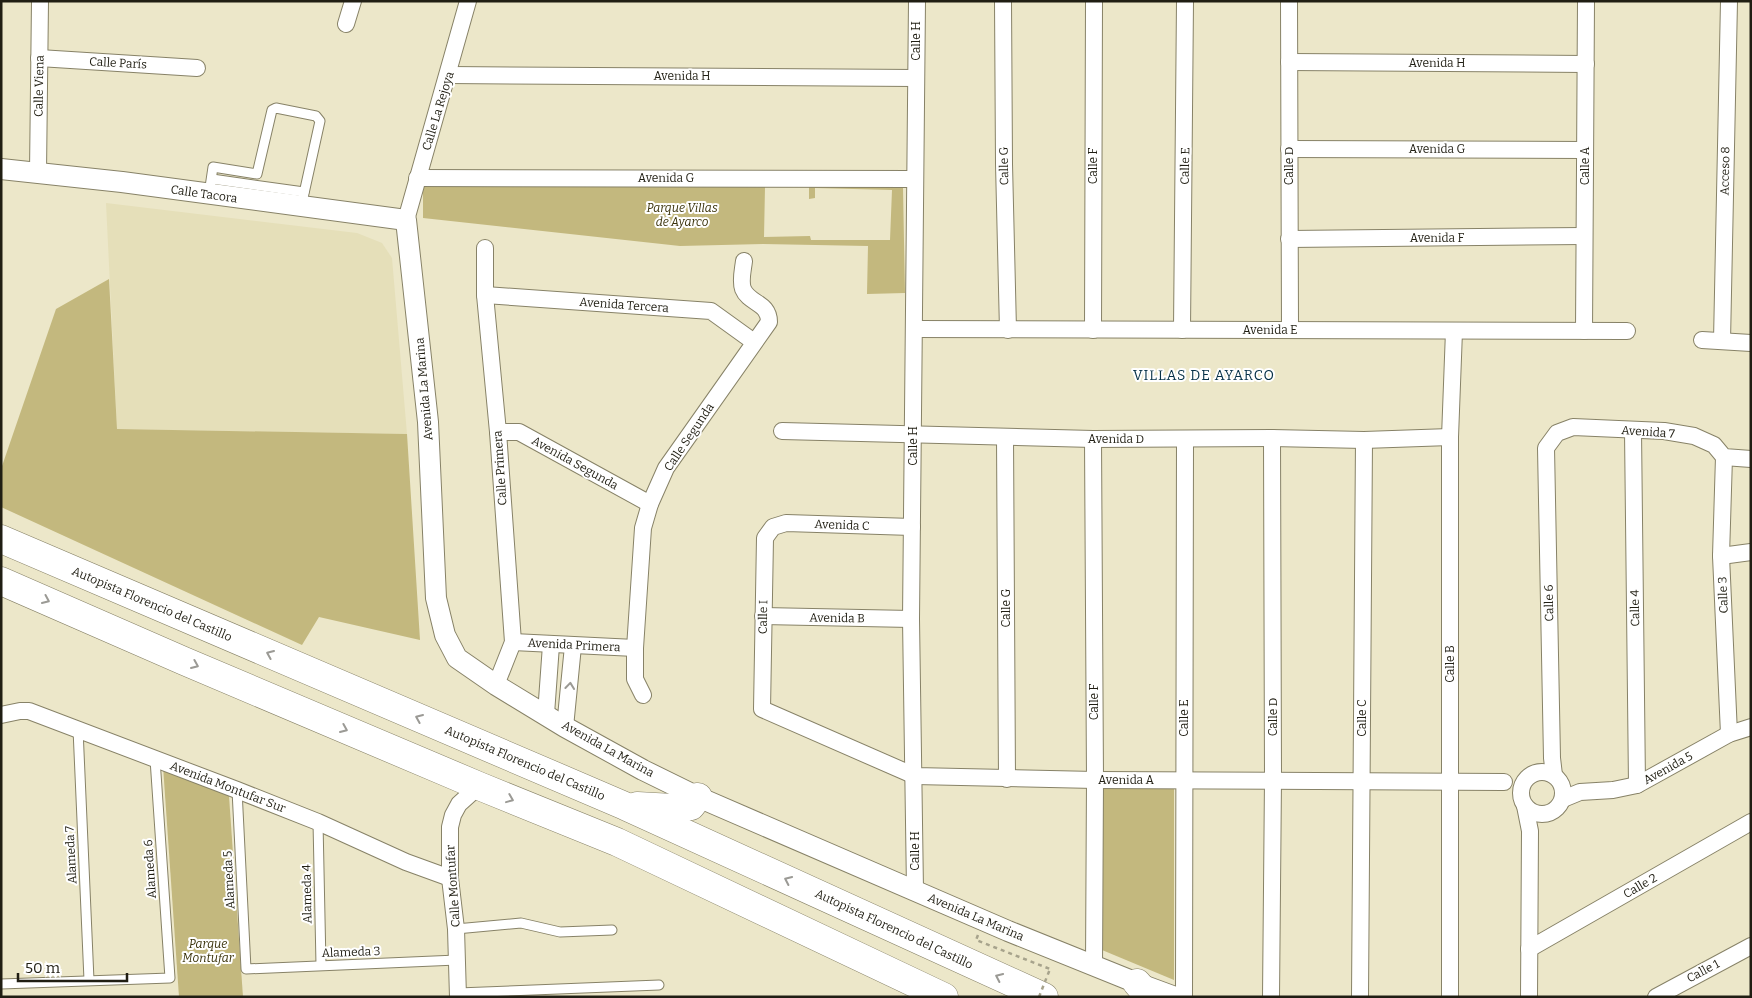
<svg xmlns="http://www.w3.org/2000/svg" width="1752" height="998" font-family="Bitter,serif">
<style>
.built{fill:#e5dfb9}
.green{fill:#c3b87e;fill-rule:evenodd}
.lines{fill:none;stroke-linecap:round;stroke-linejoin:round}
.service-casing{stroke:#878267;stroke-width:11}
.minor-casing{stroke:#878267;stroke-width:18}
.tertiary-casing{stroke:#878267;stroke-width:22}
.trunk-casing{stroke:#878267;stroke-width:29}
.path{stroke:#a7a38c;stroke-width:2.5;stroke-dasharray:4 4;stroke-linecap:butt}
.service{stroke:#fff;stroke-width:9}
.minor{stroke:#fff;stroke-width:16}
.tertiary{stroke:#fff;stroke-width:20}
.trunk{stroke:#fff;stroke-width:28}
.path-bridge{stroke:#a7a38c;stroke-width:2.5;stroke-dasharray:4 4;stroke-linecap:butt}
.oneway{stroke:#9b9a95}
.labels{text-anchor:middle;dominant-baseline:central;stroke-width:4;stroke-linejoin:round;paint-order:stroke}
.street-label{font-size:12px;fill:#201e13;stroke:#fff}
.park-label{font-size:12px;font-style:italic;fill:#3a320a;stroke:#fff}
.neighbourhood-label{font-size:14px;letter-spacing:1px;fill:#053046;stroke:#fff}
</style>
<rect width="100%" height="100%" fill="#ece7c9"/>
<polygon class="built" points="106,203 357,233 382,243 392,258 407,434 117,429"/>
<g class="green">
<path d="M423,182L901,185L903,188L905,293L867,294L868,246L763,244L680,246L423,218ZM765,187H809V199L815,198V188L892,190L890,240H811L810,236L764,237Z"/>
<polygon points="109,279 117,429 407,434 420,640 319,617 302,645 1,507 1,469 56,309"/>
<polygon points="163,766 229,796 243,997 179,997"/>
<polygon points="1103,787 1174,788 1174,980 1102,950"/>
</g>
<g class="lines">
<defs>
<g id="service">
<polyline points="212,179 304,192"/>
<polyline points="209,194 213,167 257,174 272,110 276,108 316,116 320,121 301,207"/>
<polyline points="78,729 89,980"/>
<polyline points="237,790 246,969 457,960"/>
<polyline points="318,822 321,965"/>
<polyline points="456,929 521,923 560,932 612,930"/>
<polyline points="1,984 170,978 155,759"/>
<polyline points="458,993 659,985"/>
</g>
<g id="minor">
<polyline points="1003,1 1004,164 1008,330"/>
<polyline points="1289,1 1290,330"/>
<polyline points="346,24 353,1"/>
<polyline points="39,58 197,68"/>
<polyline points="1289,62 1586,64"/>
<polyline points="449,75 916,78"/>
<polyline points="1289,149 1585,150"/>
<polyline points="38,172 40,1"/>
<polyline points="417,178 915,179"/>
<polyline points="406,220 468,1"/>
<polyline points="1289,239 1584,236"/>
<polyline points="485,248 485,295 498,432 513,642 496,685"/>
<polyline points="485,295 711,311 754,342"/>
<polyline points="914,329 1627,331"/>
<polyline points="1093,330 1094,1"/>
<polyline points="1182,330 1185,1"/>
<polyline points="1584,331 1586,1"/>
<polyline points="1702,340 1751,343"/>
<polyline points="1722,341 1729,1"/>
<polyline points="782,431 1093,439 1272,438 1364,440 1450,437"/>
<polyline points="1633,431 1637,785"/>
<polyline points="498,432 519,432 650,504"/>
<polyline points="1005,437 1007,779"/>
<polyline points="1093,439 1095,780 1094,965"/>
<polyline points="1724,457 1721,556 1729,734"/>
<polyline points="912,527 786,523 773,527 765,538 762,709 915,776 1095,780 1504,782"/>
<polyline points="1721,556 1751,552"/>
<polyline points="763,616 911,619"/>
<polyline points="513,642 635,648"/>
<path d="M643,695L635,679V648L643,528L650,504L666,468L769,322C769,302 749,304 743,289C740,281 743,270 744,261"/>
<polyline points="546,714 551,645"/>
<polyline points="1,715 20,711 29,711 237,790 318,822 406,862 450,878"/>
<polyline points="565,727 573,646"/>
<circle cx="1542" cy="793" r="21"/>
<polyline points="1554,775 1552,758 1546,448 1557,433 1573,427 1664,431 1694,436 1714,445 1724,457 1751,459"/>
<polyline points="1563,799 1580,792 1613,790 1637,785 1729,734 1751,727"/>
<polyline points="1525,806 1530,831 1529,997"/>
<polyline points="915,890 911,619 917,1"/>
<polyline points="1529,949 1751,822"/>
<polyline points="458,997 456,929 450,878 450,827 453,815 459,804 479,786"/>
<polyline points="1184,997 1185,439"/>
<polyline points="1271,997 1273,779 1272,438"/>
<polyline points="1360,997 1364,440"/>
<polyline points="1450,997 1450,437 1454,331"/>
<polyline points="1656,997 1751,946"/>
</g>
<polyline id="tertiary" points="1,169 122,182 406,220 428,422 436,598 445,635 457,658 496,685 565,727 643,770 698,797 1008,931 1137,983 1175,997"/>
<g id="trunk">
<polyline points="1,539 625,806 1044,997"/>
<polyline points="1,581 184,661 479,786 617,842 944,997"/>
<polyline points="637,806 673,808 691,806 698,797"/>
<polyline points="1137,983 1149,997"/>
</g>
</defs>
<use href="#service" class="service-casing"/>
<use href="#minor" class="minor-casing"/>
<use href="#tertiary" class="tertiary-casing"/>
<use href="#trunk" class="trunk-casing"/>
<polyline class="path" points="978,935 976,940 1050,969"/>
<use href="#service" class="service"/>
<use href="#minor" class="minor"/>
<use href="#tertiary" class="tertiary"/>
<use href="#trunk" class="trunk"/>
<polyline class="path-bridge" points="1039,997 1050,969"/>
</g>
<defs><path id="oneway-chevron" d="M-2-3.5L2.5 0L-2 3.5" fill="none" stroke-width="1.6" stroke-linecap="round" stroke-linejoin="round" transform="scale(1.25)"/></defs>
<g class="oneway">
<use href="#oneway-chevron" transform="translate(46 600) rotate(24)"/>
<use href="#oneway-chevron" transform="translate(270 654) rotate(-157)"/>
<use href="#oneway-chevron" transform="translate(195 665) rotate(23)"/>
<use href="#oneway-chevron" transform="translate(570 686) rotate(-84)"/>
<use href="#oneway-chevron" transform="translate(419 718) rotate(-157)"/>
<use href="#oneway-chevron" transform="translate(344 729) rotate(23)"/>
<use href="#oneway-chevron" transform="translate(510 799) rotate(22)"/>
<use href="#oneway-chevron" transform="translate(788 880) rotate(-155)"/>
<use href="#oneway-chevron" transform="translate(999 977) rotate(-155)"/>
</g>
<g class="labels">
<g class="street-label">
<text transform="translate(916 41) rotate(-90)">Calle H</text>
<text transform="translate(118 63) rotate(3)">Calle París</text>
<text x="1437" y="63">Avenida H</text>
<text x="682" y="76">Avenida H</text>
<text transform="translate(39 86) rotate(-89)">Calle Viena</text>
<text transform="translate(438 111) rotate(-73)">Calle La Rejoya</text>
<text x="1437" y="149">Avenida G</text>
<text transform="translate(1004 166) rotate(-91)">Calle G</text>
<text transform="translate(1093 166) rotate(-90)">Calle F</text>
<text transform="translate(1185 166) rotate(-89)">Calle E</text>
<text transform="translate(1289 166) rotate(-90)">Calle D</text>
<text transform="translate(1585 166) rotate(-90)">Calle A</text>
<text transform="translate(1725 171) rotate(-89)">Acceso 8</text>
<text x="666" y="178">Avenida G</text>
<text transform="translate(204 194) rotate(8)">Calle Tacora</text>
<text x="1437" y="238">Avenida F</text>
<text transform="translate(624 305) rotate(4)">Avenida Tercera</text>
<text x="1270" y="330">Avenida E</text>
<text transform="translate(424 389) rotate(-95)">Avenida La Marina</text>
<text transform="translate(1648 432) rotate(4)">Avenida 7</text>
<text transform="translate(689 437) rotate(-56)">Calle Segunda</text>
<text x="1116" y="439">Avenida D</text>
<text transform="translate(913 446) rotate(-90)">Calle H</text>
<text transform="translate(575 463) rotate(29)">Avenida Segunda</text>
<text transform="translate(500 468) rotate(-94)">Calle Primera</text>
<text transform="translate(842 525) rotate(2)">Avenida C</text>
<text transform="translate(1723 595) rotate(-92)">Calle 3</text>
<text transform="translate(1549 603) rotate(-91)">Calle 6</text>
<text transform="translate(152 604) rotate(23)">Autopista Florencio del Castillo</text>
<text transform="translate(1006 608) rotate(-90)">Calle G</text>
<text transform="translate(1635 608) rotate(-91)">Calle 4</text>
<text transform="translate(763 617) rotate(-89)">Calle I</text>
<text transform="translate(837 618) rotate(1)">Avenida B</text>
<text transform="translate(574 645) rotate(3)">Avenida Primera</text>
<text transform="translate(1450 664) rotate(-90)">Calle B</text>
<text transform="translate(1094 702) rotate(-90)">Calle F</text>
<text transform="translate(1273 717) rotate(-90)">Calle D</text>
<text transform="translate(1184 718) rotate(-90)">Calle E</text>
<text transform="translate(1362 718) rotate(-90)">Calle C</text>
<text transform="translate(608 749) rotate(29)">Avenida La Marina</text>
<text transform="translate(525 763) rotate(23)">Autopista Florencio del Castillo</text>
<text transform="translate(1668 768) rotate(-29)">Avenida 5</text>
<text x="1126" y="780">Avenida A</text>
<text transform="translate(228 787) rotate(21)">Avenida Montufar Sur</text>
<text transform="translate(915 851) rotate(-90)">Calle H</text>
<text transform="translate(71 855) rotate(-93)">Alameda 7</text>
<text transform="translate(150 869) rotate(-94)">Alameda 6</text>
<text transform="translate(229 880) rotate(-93)">Alameda 5</text>
<text transform="translate(453 886) rotate(-94)">Calle Montufar</text>
<text transform="translate(1640 886) rotate(-30)">Calle 2</text>
<text transform="translate(307 894) rotate(-91)">Alameda 4</text>
<text transform="translate(976 917) rotate(23)">Avenida La Marina</text>
<text transform="translate(894 929) rotate(25)">Autopista Florencio del Castillo</text>
<text transform="translate(351 952) rotate(-2)">Alameda 3</text>
<text transform="translate(1703 971) rotate(-28)">Calle 1</text>
</g>
<g class="park-label">
<text x="682" y="208">Parque Villas<tspan x="682" dy="14">de Ayarco</tspan></text>
<text x="208" y="944">Parque<tspan x="208" dy="14">Montufar</tspan></text>
</g>
<g class="neighbourhood-label">
<text x="1204" y="375">VILLAS DE AYARCO</text>
</g>
</g>
<rect width="1752" height="998" fill="none" stroke="#201e13" stroke-width="5"/>
<path d="M18 973v8h109v-8" fill="none" stroke="#201e13" stroke-width="2.5"/>
<text x="25" y="973" font-size="15" fill="#201e13" stroke="#ffffff" stroke-width="4" paint-order="stroke">50 m</text>
</svg>
